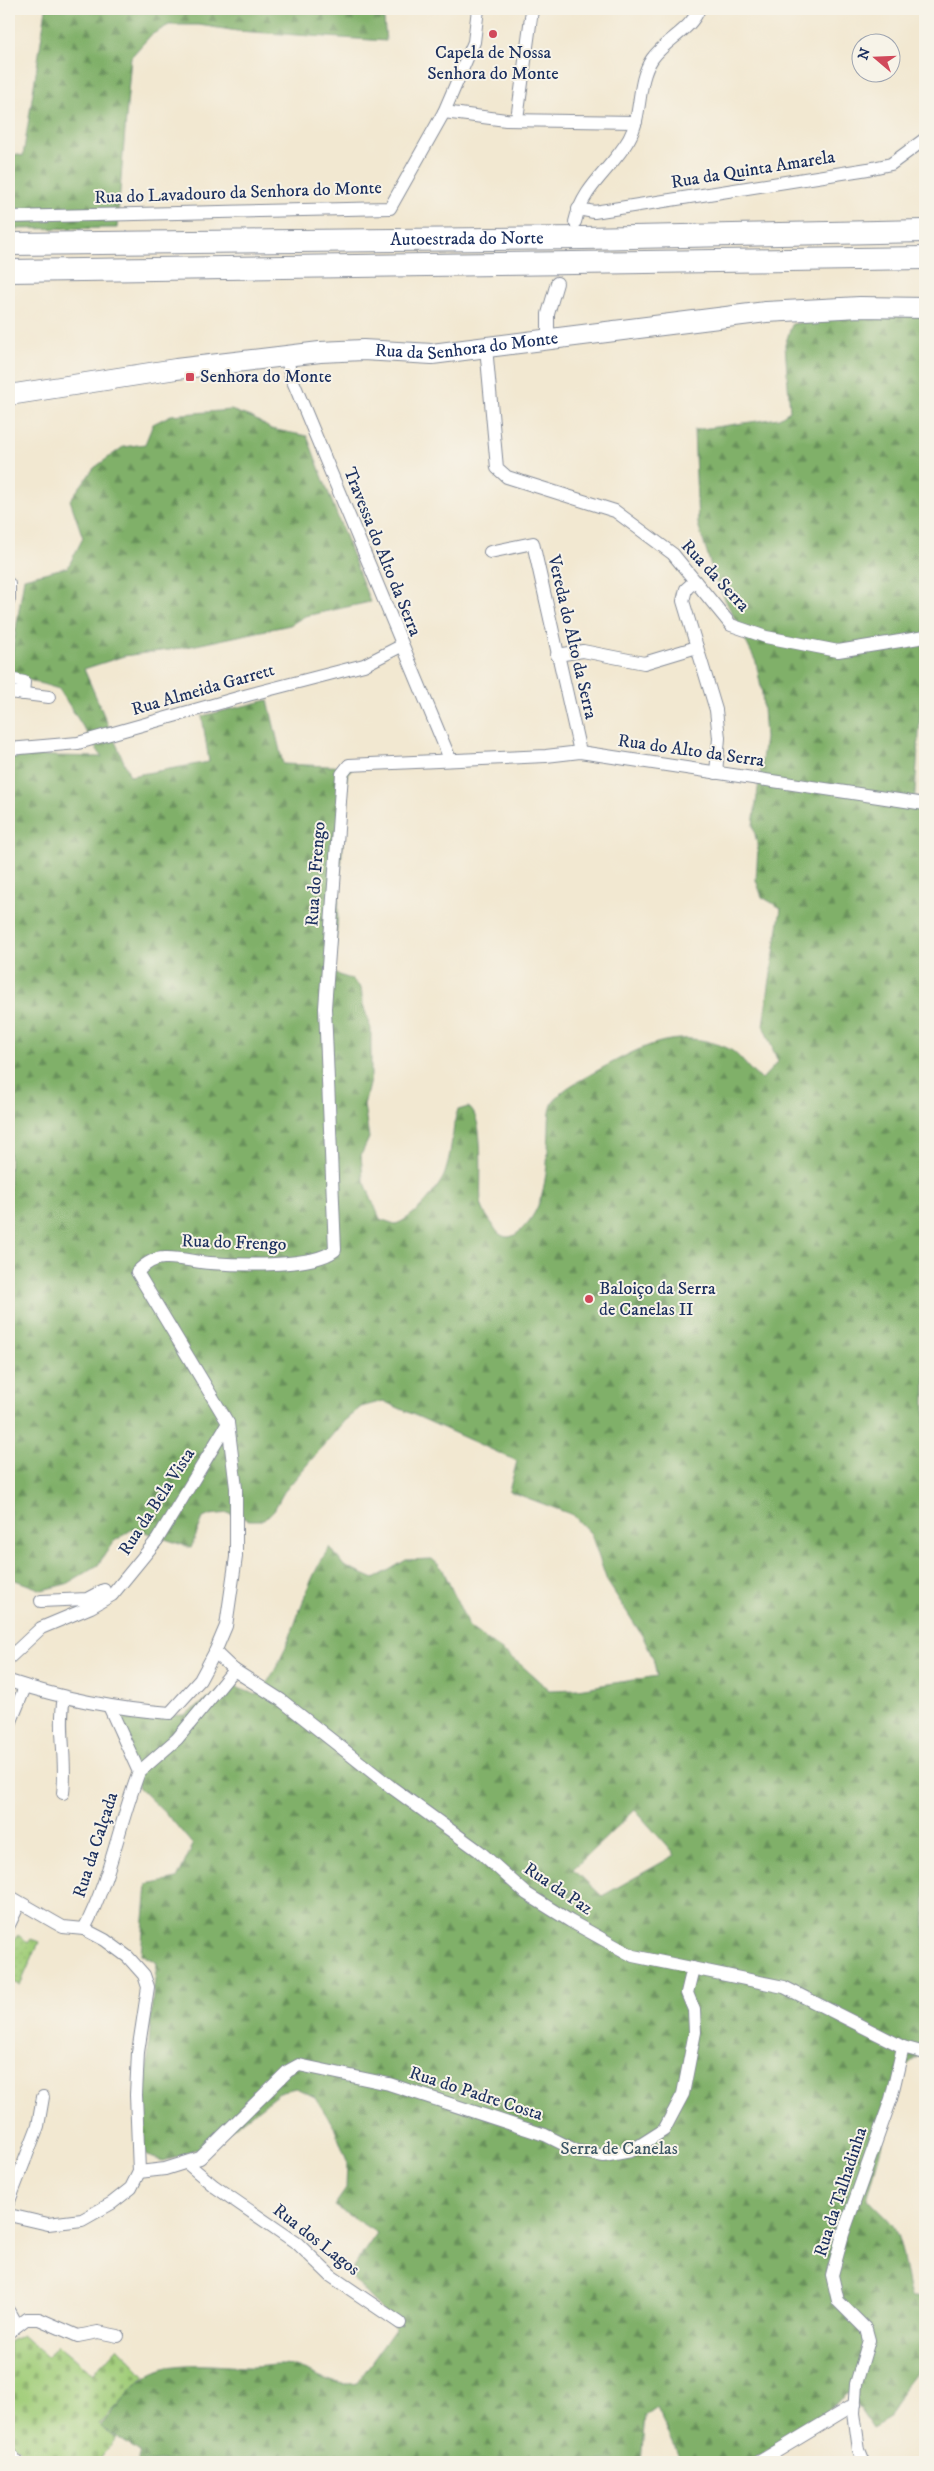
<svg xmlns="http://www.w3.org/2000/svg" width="934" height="2471" font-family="'IM FELL DW Pica',serif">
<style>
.forest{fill:url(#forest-firs);stroke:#4e7064;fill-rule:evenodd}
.cemetery{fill:url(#cemetery-stones);stroke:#5e7e6c}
.garden{fill:url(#garden-dots);stroke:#5e7e6c}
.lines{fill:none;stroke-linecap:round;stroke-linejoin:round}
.minor-casing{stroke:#868c98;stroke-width:14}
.primary-casing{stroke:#868c98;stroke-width:22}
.motorway-casing{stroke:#868c98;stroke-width:24}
.minor{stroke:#fff;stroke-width:12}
.primary{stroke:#fff;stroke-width:20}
.motorway{stroke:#fff;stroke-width:22}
.poi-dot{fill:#d1495b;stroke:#f7f3e8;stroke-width:2}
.labels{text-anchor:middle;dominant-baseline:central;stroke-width:4;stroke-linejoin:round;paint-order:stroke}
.poi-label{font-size:18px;fill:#1b2f5e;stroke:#f7f3e8;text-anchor:start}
.street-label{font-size:18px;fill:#1b2f5e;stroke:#f7f3e8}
.park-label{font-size:18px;fill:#3c5665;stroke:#f7f3e8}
</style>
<defs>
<pattern id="forest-firs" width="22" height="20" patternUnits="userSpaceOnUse" patternTransform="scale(1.25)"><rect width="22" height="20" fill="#80b069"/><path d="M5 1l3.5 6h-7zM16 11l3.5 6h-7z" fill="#68905a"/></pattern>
<pattern id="cemetery-stones" width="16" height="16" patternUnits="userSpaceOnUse" patternTransform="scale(1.25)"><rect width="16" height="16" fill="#a1cd79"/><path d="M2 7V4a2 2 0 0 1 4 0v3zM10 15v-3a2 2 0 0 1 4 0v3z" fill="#8ab06b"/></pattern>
<pattern id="garden-dots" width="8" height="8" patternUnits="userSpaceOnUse" patternTransform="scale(1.25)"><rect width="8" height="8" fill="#a1cd79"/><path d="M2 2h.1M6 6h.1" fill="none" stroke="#8ab06b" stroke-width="1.8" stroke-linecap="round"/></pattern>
</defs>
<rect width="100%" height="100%" fill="#f7f3e8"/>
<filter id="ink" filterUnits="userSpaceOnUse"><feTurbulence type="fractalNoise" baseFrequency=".02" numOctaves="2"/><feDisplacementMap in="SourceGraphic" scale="10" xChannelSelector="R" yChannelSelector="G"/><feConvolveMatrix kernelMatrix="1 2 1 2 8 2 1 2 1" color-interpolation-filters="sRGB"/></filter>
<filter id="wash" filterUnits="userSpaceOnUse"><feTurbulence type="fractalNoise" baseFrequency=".0096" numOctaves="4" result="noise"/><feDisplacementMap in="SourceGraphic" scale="20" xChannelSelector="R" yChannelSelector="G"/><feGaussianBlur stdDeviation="1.12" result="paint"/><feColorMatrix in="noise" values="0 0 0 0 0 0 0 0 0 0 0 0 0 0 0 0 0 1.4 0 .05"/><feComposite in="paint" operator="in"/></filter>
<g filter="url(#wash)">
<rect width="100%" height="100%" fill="#f2e8d1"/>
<g class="forest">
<polygon points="46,9 383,9 386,41 237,31 199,25 169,25 151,35 131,57 117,228 9,229 9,153 23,156"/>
<path d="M850,315L925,316V643L914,809L925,811V2054H922L898,2073L888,2107L881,2148L867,2199C875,2208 885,2216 892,2225C903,2241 905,2277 911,2297H923L925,2300V2353L923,2363L906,2385L888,2419L872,2428L849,2393L811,2423L748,2462H682L656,2407L645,2415L641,2462H137L140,2452L100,2426C115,2411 138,2378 158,2370C182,2361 220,2366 246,2367C264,2368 275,2362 295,2367C316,2373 335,2388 357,2383L395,2329L381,2308L348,2274L377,2233L334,2206L346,2189L347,2161L334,2127L315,2097L296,2088L282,2091L216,2141L175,2158L163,2161L147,2156L142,2138L152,2003L157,1963L141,1954L147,1885L177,1879L193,1845L171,1819L139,1788L121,1739L122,1714L145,1716L184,1715L230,1685L257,1695C293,1657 299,1588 330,1547L344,1566L374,1579L406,1560L432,1559L442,1568L469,1627L520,1664L549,1690L578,1689L657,1676L653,1658L643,1637L607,1581L591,1534L573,1515L509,1491L517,1461L383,1401L361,1407L344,1421L284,1492L274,1510L264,1520H249L228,1513L210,1515L203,1518L191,1548L134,1528L113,1542L98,1565L66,1584L42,1590L10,1578L9,755L102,757L59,689L9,674L24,578L68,567L83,538L70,500L94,468L123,447L145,444L153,424L171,415L231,410L253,418L271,429L307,436L370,602L305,616L290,625L182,648L124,656L84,669L130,776L209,762L202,716L268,700L283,764L353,767L347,775L334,973L353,980L361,988L363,1004L371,1029V1076L364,1105L369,1138L361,1155L363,1178L380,1219L395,1224C411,1221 440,1188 445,1173C451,1155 452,1134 456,1115L458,1110L468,1107C486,1116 479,1182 481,1202C482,1210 488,1218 493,1225C496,1231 500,1236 507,1237C514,1237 519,1232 523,1228C548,1204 547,1162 549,1131C549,1122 549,1108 554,1101C564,1087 578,1082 593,1073C638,1049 673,1026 725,1047C741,1053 748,1072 762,1079L778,1062L763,1025L781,908L762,897L756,880L758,848L753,825L765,738L762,693L756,662L715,579L698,524L694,430L779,418L790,411L785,345L792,324ZM635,1810L675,1855L602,1896L573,1869Z"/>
</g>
<polygon class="cemetery" points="22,2335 47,2357 58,2345 93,2374 118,2347 145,2376 99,2425 116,2438 98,2462 34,2462 9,2441 9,2342"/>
<polygon class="garden" points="18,1935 28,1943 31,1939 39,1942 20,1985 12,1982 9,1989 9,1940 10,1938 14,1940"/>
</g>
<g filter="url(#ink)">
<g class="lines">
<defs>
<g id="minor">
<polyline points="444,112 506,120 636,122"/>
<polyline points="517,119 532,10"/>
<polyline points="578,209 594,212 868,169 891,164 925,139"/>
<polyline points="9,217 390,208 444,112 474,42 478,9"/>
<path d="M575,222C583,186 611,170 629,139C643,114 636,83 652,59C665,40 690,31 699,9"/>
<polyline points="548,338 548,314 557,283"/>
<polyline points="486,347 497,468 507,477 615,511 673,554 731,625 766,637 838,651 925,637"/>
<polyline points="287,355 290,374 450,759"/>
<polyline points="490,552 533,543 580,752"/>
<polyline points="695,581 686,589 683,601 716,710 719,738 716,773"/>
<polyline points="9,584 9,599"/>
<polyline points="557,655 583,651 644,663 697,647"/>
<polyline points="9,679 24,682 23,694"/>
<polyline points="9,692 49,697"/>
<polyline points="9,749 78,743 248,695 364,665 401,646"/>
<polyline points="41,1601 87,1599 104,1590"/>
<polyline points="215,1652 234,1670 281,1700 391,1787 479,1851 527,1894 570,1921 633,1956 784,1987 903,2047 925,2053"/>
<polyline points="9,1658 41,1628 91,1607 112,1595 157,1540 228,1423"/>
<path d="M9,1681C61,1698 115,1709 170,1713L200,1680L215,1652L226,1626L236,1557V1488L228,1423L137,1272C144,1265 154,1258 164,1258C179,1257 195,1262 210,1263C239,1265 313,1268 335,1250L325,1008L342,774L349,765L546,756L580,752L925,804"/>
<polyline points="9,1726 25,1687"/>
<polyline points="139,1772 177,1739 234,1670"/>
<path d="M63,1793C67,1761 58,1729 64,1697"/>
<polyline points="9,1896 54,1922 63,1927 84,1929 105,1940 128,1957 144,1975 148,1987 138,2052 136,2095 139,2172 131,2188 112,2203 82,2220 48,2224 9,2215"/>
<polyline points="9,1925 19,1904"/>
<path d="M84,1929C110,1880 119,1824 139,1772L109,1706"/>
<polyline points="188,2164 214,2186 298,2244 331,2276 400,2323"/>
<polyline points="139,2172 165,2169 200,2158 288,2071 299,2065 389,2084 545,2135 577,2151 604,2156 631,2151 664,2130 683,2094 695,2032 694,2010 687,1993 693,1968"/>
<polyline points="9,2201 38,2126 43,2097"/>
<polyline points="9,2312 16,2325"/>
<polyline points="9,2332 26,2319 39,2319 78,2336 98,2332 118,2336"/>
<polyline points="9,2452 17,2462"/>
<polyline points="759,2462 855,2404"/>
<polyline points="864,2462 859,2450 854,2413 856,2384 869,2340 866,2329 838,2301 832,2275 843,2234 891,2099 903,2047"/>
</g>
<g id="primary">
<path id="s1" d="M9,395L176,369L320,352L363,350L432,354L766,312L860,307L925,308"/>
</g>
<g id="motorway">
<path id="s2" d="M9,244L583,238L925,231"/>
<polyline points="9,271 925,258"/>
</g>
</defs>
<use href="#minor" class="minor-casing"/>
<use href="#primary" class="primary-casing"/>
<use href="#motorway" class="motorway-casing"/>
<use href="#minor" class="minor"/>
<use href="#primary" class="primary"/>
<use href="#motorway" class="motorway"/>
</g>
</g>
<g class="poi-dot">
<circle cx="493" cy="34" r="5"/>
<rect x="185" y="372" width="10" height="10" rx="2.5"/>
<circle cx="589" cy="1299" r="5"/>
</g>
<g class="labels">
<g class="poi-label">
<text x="493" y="53" text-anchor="middle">Capela de Nossa<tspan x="493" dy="21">Senhora do Monte</tspan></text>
<text x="200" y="377">Senhora do Monte</text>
<text x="599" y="1289">Baloiço da Serra<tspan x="599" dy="21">de Canelas II</tspan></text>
</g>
<g class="street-label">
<text transform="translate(753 170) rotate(-9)">Rua da Quinta Amarela</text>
<text transform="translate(238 193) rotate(-2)">Rua do Lavadouro da Senhora do Monte</text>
<text stroke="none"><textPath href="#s2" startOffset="458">Autoestrada do Norte</textPath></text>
<text stroke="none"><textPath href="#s1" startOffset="461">Rua da Senhora do Monte</textPath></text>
<text transform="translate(382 552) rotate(68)">Travessa do Alto da Serra</text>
<text transform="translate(715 576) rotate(47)">Rua da Serra</text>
<text transform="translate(572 637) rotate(77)">Vereda do Alto da Serra</text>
<text transform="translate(203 690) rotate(-16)">Rua Almeida Garrett</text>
<text transform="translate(691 751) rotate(8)">Rua do Alto da Serra</text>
<text transform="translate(316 874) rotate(-86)">Rua do Frengo</text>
<text transform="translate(234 1243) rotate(2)">Rua do Frengo</text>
<text transform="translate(157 1502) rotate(-57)">Rua da Bela Vista</text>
<text transform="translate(96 1845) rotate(-72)">Rua da Calçada</text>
<text transform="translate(558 1889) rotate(34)">Rua da Paz</text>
<text transform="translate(476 2094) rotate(18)">Rua do Padre Costa</text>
<text transform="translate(841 2192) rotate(-72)">Rua da Talhadinha</text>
<text transform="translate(316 2240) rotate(38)">Rua dos Lagos</text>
</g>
<g class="park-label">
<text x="619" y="2149">Serra de Canelas</text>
</g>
</g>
<rect width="934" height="2471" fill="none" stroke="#f7f3e8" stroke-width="30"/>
<g transform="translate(876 58) rotate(289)"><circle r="24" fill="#f7f3e8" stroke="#9fa5b1"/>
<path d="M0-4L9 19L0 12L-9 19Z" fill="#d1495b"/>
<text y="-8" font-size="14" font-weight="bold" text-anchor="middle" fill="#1b2f5e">N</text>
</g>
</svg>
